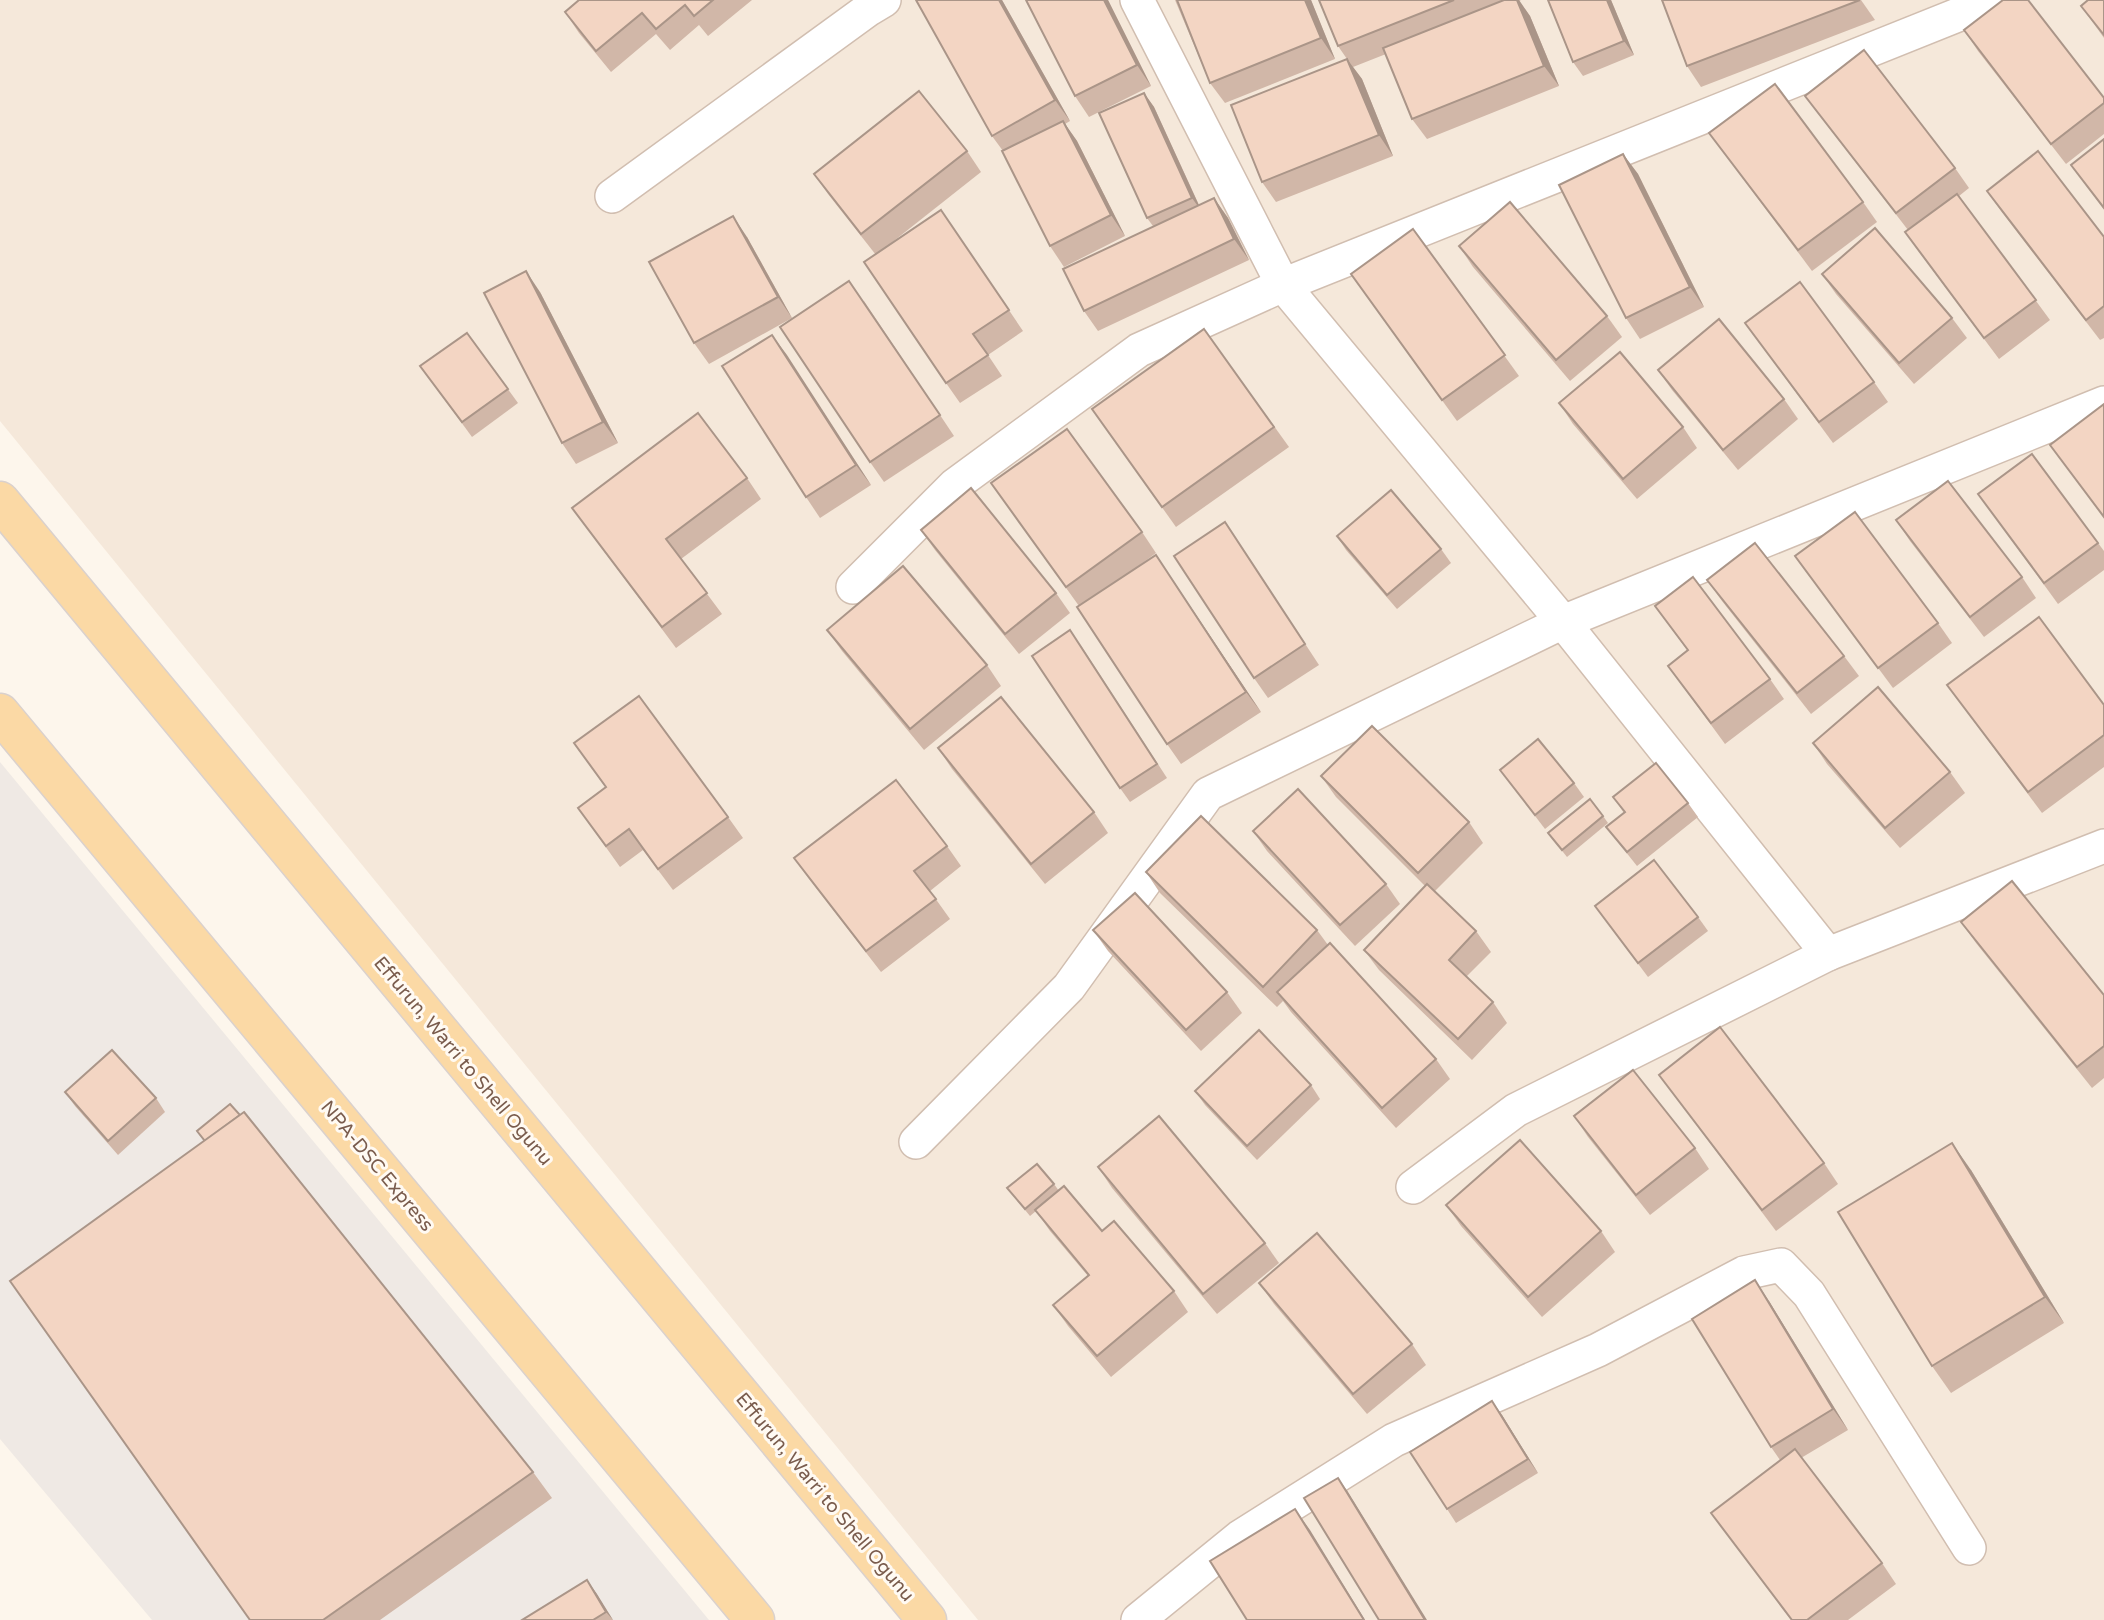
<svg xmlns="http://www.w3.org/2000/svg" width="2104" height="1620" font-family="'Varela Round',sans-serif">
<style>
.residential{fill:#f5e8da}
.industrial{fill:#efe9e4}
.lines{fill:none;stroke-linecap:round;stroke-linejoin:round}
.street-casing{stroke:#d1beb0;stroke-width:36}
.primary-casing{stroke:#dad1cd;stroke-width:41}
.street{stroke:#fff;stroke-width:33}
.primary{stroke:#fbd9a5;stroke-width:38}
.wall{fill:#d1b7a8}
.shaded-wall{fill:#aa9588}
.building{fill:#f3d5c3;stroke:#aa9588;stroke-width:2}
.labels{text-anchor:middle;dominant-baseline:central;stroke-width:6;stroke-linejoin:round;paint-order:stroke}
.street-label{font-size:19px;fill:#7a5c4d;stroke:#fffaf3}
</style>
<rect width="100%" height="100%" fill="#fdf6ec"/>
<polygon class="residential" points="0,0 2104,0 2104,1620 978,1620 0,421"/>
<polygon class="industrial" points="0,762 709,1620 152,1620 0,1439"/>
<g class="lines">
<defs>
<g id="street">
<polyline points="1137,0 1283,285 1563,622 1828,954"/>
<polyline points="612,196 869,9 884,0"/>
<polyline points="853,587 955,485 1139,350 1283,285 1995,0"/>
<polyline points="916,1142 1069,987 1208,794 1563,622 2104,403"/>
<polyline points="1413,1187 1516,1110 1828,954 2104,846"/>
<polyline points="1138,1620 1240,1537 1394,1440 1598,1350 1744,1273 1781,1265 1809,1294 1969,1548"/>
</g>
<g id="primary">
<polyline points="0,501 927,1620"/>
<polyline points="0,713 755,1620"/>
</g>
</defs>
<use href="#street" class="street-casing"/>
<use href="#primary" class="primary-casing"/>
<use href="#street" class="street"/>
<use href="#primary" class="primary"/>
</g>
<g class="wall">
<polygon points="579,0 752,0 708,36 699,25 670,50 656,34 611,72 579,33 565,12"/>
<polygon points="916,0 1002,0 1070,121 1065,124 1077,141 1125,236 1064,267 1050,246 1003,151 992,136"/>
<polygon points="1108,0 1151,86 1089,117 1075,96"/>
<polygon points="1175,0 1311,0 1335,59 1225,103 1210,83"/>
<polygon points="1319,0 1521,0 1519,1 1530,16 1559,86 1427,139 1412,119 1386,54 1353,67 1362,79 1393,156 1276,202 1262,182 1347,59 1338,46"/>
<polygon points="1548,0 1611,0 1634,55 1583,76 1573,62"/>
<polygon points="1861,0 1875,20 1701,87 1687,66"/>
<polygon points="2104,0 2104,38 2081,6"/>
<polygon points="1964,30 2104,98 2104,134 2066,164 1978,51"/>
<polygon points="1144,93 1154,107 1199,205 1214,198 1228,218 1249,260 1098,331 1084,311 1153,226 1147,218"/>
<polygon points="1805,96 1955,168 1969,188 1959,196 2050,320 1999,359 1920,253 1905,232 1908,230 1820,116"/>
<polygon points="1709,133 1863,202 1877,222 1812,271"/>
<polygon points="2104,139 2104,209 2071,165"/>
<polygon points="967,151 981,172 876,255 828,194 814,174"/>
<polygon points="1623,154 1638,174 1704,307 1640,339 1626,318"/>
<polygon points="1987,191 2104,237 2104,338 2100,340 2001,211"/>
<polygon points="941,210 1023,331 988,355 1002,376 960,403 946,383"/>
<polygon points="1413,229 1519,376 1457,421 1351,274"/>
<polygon points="747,237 792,318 709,364 694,343"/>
<polygon points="1459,246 1607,316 1622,337 1570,381 1473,267"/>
<polygon points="1822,274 1952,318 1967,338 1914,384 1836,294"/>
<polygon points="540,292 618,443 576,464 562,443"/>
<polygon points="864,301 954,436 884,482 870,462"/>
<polygon points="1745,323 1874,382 1888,402 1833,443"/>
<polygon points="1204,329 1289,447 1176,527 1092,409"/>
<polygon points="467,333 518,403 472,437 420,366"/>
<polygon points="772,335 871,485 820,518 806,497"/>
<polygon points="1658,370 1784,399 1798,419 1738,470 1672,390"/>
<polygon points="1559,403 1683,427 1697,448 1637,499 1573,424"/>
<polygon points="2032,454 2104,551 2104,570 2058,604 1978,494"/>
<polygon points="747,478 761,499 681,559 722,614 676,648 572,508"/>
<polygon points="991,483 1142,532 1156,553 1122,578 1170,576 1261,712 1181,764 1167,744 1079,606"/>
<polygon points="1896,520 2022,577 2036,598 1984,637 1910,541"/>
<polygon points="921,530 1056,593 1070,613 1019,654 935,550"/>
<polygon points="1337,536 1441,549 1451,563 1397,609 1346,550"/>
<polygon points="1239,543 1319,665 1268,698 1254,678"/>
<polygon points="1795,556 1938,623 1952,643 1893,688"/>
<polygon points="1707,580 1844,656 1859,676 1811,714 1722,601"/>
<polygon points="1655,606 1770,679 1784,699 1725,744 1668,666 1687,650"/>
<polygon points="827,630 987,665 1001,686 924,750 842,651"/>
<polygon points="1080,644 1167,778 1130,802 1120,788"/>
<polygon points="1947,685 2104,705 2104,767 2042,813"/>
<polygon points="574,743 728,817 743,838 673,890 643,850 620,867 578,808 606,788"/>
<polygon points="1813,743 1950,772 1965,793 1900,848 1827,764"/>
<polygon points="938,748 1094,812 1108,833 1045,884 952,769"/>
<polygon points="1500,770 1574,783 1584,797 1545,829"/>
<polygon points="1321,776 1469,822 1483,843 1435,891 1476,931 1491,952 1466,977 1493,1002 1507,1023 1472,1060 1379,970 1364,950 1425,886 1336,797"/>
<polygon points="1613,797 1688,803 1698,817 1637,866 1606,827 1624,813"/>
<polygon points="1603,816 1608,823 1567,857 1548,833"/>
<polygon points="1253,831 1386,884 1400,904 1355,946 1267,851"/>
<polygon points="947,846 961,866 930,891 950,919 881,972 809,879 794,858"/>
<polygon points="1146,872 1317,930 1328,945 1436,1059 1450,1079 1396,1128 1291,1012 1283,1001 1277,1007 1160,893"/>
<polygon points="1595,906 1698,917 1708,931 1648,977"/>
<polygon points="1961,922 2104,995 2104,1078 2092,1088 1976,943"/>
<polygon points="1093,930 1227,992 1242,1013 1201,1051 1108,951"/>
<polygon points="1659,1075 1824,1163 1838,1184 1776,1231"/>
<polygon points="1311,1085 1320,1099 1257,1160 1205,1105 1195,1091"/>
<polygon points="65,1092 156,1098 165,1112 118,1155 75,1106"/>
<polygon points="1574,1116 1695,1148 1709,1169 1650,1215 1588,1137"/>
<polygon points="197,1131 533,1472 552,1498 380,1620 250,1620 204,1141"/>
<polygon points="1098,1167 1265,1243 1279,1263 1217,1314 1112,1188"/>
<polygon points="1971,1170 2064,1323 1951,1393 1932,1366"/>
<polygon points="1054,1184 1059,1191 1102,1231 1174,1291 1188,1312 1111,1377 1068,1326 1053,1305 1088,1276 1050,1231 1036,1211 1030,1216 1007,1188"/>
<polygon points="1446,1205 1601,1231 1615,1252 1542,1317 1461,1226"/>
<polygon points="1259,1283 1412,1344 1426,1365 1367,1414 1274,1304"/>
<polygon points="1769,1301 1848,1430 1801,1458 1882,1563 1896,1584 1848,1620 1791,1620 1711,1513 1780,1460 1771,1447"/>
<polygon points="1502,1415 1538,1473 1456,1523 1447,1509"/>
<polygon points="587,1580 613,1620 522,1620"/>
</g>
<g class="shaded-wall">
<polygon points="999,0 1002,0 1070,121 1055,100"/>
<polygon points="1104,0 1108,0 1151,86 1137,65"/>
<polygon points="1305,0 1311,0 1335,59 1321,38"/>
<polygon points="1517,0 1519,0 1530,16 1559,86 1544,66"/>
<polygon points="1607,0 1611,0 1634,55 1624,41"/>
<polygon points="1347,59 1362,79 1393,156 1379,135"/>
<polygon points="1144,93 1154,107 1202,212 1192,198"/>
<polygon points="1063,121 1077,141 1125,236 1111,215"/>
<polygon points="1623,154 1638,174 1704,307 1690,287"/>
<polygon points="1214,198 1228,218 1249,260 1234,239"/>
<polygon points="733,216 747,237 792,318 778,297"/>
<polygon points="526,271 540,292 618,443 603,422"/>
<polygon points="772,335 787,355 871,485 856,465"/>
<polygon points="1156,555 1170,576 1261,712 1246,692"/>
<polygon points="1952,1143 1971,1170 2064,1323 2045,1297"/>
<polygon points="1755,1280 1769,1301 1848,1430 1833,1409"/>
<polygon points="1492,1401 1502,1415 1538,1473 1528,1459"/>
<polygon points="1338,1478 1348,1492 1427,1620 1425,1620"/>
<polygon points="1295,1509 1310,1530 1365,1620 1364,1620"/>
<polygon points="587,1580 597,1594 613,1620 606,1612"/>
</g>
<g class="building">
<polygon points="579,0 713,0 694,16 685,5 656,29 642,13 596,51 565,12"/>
<polygon points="916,0 999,0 1055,100 992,136"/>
<polygon points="1026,0 1104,0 1137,65 1075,96"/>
<polygon points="1177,0 1305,0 1321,38 1210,83"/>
<polygon points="1319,0 1454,0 1338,46"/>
<polygon points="1504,0 1517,0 1544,66 1412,119 1383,48"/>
<polygon points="1548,0 1607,0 1624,41 1573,62"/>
<polygon points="1662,0 1860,0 1687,66"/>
<polygon points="2003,0 2028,0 2104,98 2104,103 2051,144 1964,30"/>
<polygon points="2088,0 2104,0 2104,35 2081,6"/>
<polygon points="1864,50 1955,168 1896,213 1805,96"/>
<polygon points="1347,59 1379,135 1262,182 1231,105"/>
<polygon points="1775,84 1863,202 1798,250 1709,133"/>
<polygon points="919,91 967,151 861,234 814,174"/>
<polygon points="1144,93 1192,198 1147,218 1099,113"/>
<polygon points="1063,121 1111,215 1050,246 1002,151"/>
<polygon points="2104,139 2104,208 2071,165"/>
<polygon points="2038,151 2104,237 2104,306 2086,320 1987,191"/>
<polygon points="1623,154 1690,287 1626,318 1559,185"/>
<polygon points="1957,194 2036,300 1984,338 1905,232"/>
<polygon points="1214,198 1234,239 1084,311 1063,269"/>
<polygon points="1510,202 1607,316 1556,360 1459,246"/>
<polygon points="941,210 1009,310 973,334 988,355 946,383 864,262"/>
<polygon points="733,216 778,297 694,343 649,262"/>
<polygon points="1875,228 1952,318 1899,363 1822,274"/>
<polygon points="1413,229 1505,355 1442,400 1351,274"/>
<polygon points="526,271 603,422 562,443 484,293"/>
<polygon points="849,281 940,415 870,462 780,327"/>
<polygon points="1800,282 1874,382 1819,422 1745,323"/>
<polygon points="1719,319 1784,399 1723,450 1658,370"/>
<polygon points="1204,329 1274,427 1162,507 1092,409"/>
<polygon points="467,333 508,389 462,422 420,366"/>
<polygon points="772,335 856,465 806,497 722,366"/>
<polygon points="1620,352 1683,427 1623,479 1559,403"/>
<polygon points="2104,404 2104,517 2050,445"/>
<polygon points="698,413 747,478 666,539 707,593 662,627 572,508"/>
<polygon points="1067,429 1142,532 1066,587 991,483"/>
<polygon points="2032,454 2098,543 2044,583 1978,494"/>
<polygon points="1948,481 2022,577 1970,617 1896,520"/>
<polygon points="971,488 1056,593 1005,634 921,530"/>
<polygon points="1391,490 1441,549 1387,595 1337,536"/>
<polygon points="1855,512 1938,623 1878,668 1795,556"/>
<polygon points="1225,522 1305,644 1254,678 1174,556"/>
<polygon points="1755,543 1844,656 1797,693 1707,580"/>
<polygon points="1156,555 1246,692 1167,744 1077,607"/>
<polygon points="903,566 987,665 910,729 827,630"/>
<polygon points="1693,577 1770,679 1711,723 1668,666 1688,650 1655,606"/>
<polygon points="2039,617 2104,705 2104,735 2028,792 1947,685"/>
<polygon points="1070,630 1157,764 1120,788 1032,656"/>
<polygon points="1878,687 1950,772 1885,828 1813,743"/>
<polygon points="639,696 728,817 658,869 629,829 606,846 578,808 606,787 574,743"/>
<polygon points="1001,697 1094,812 1031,864 938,748"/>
<polygon points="1372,726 1469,822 1418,873 1321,776"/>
<polygon points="1538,739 1574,783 1535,815 1500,770"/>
<polygon points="1656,763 1688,803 1627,852 1606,827 1625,812 1613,797"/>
<polygon points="896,780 947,846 914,871 936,899 866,951 794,858"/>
<polygon points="1298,789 1386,884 1340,925 1253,831"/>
<polygon points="1590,799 1603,816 1562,850 1548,833"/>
<polygon points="1201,816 1317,930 1263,987 1146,872"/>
<polygon points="1654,860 1698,917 1638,963 1595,906"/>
<polygon points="2012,881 2104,995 2104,1046 2077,1067 1961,922"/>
<polygon points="1427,884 1476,931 1449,960 1493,1002 1458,1039 1364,950"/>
<polygon points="1135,893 1227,992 1186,1030 1093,930"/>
<polygon points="1330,943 1436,1059 1382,1108 1277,992"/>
<polygon points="1720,1027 1824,1163 1762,1210 1659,1075"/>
<polygon points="1259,1030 1311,1085 1247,1146 1195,1091"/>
<polygon points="112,1050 156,1098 108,1141 65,1092"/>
<polygon points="1633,1070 1695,1148 1636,1195 1574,1116"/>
<polygon points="230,1104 240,1115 205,1141 197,1131"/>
<polygon points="244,1112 533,1472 323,1620 250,1620 10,1281"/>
<polygon points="1159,1116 1265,1243 1203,1294 1098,1167"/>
<polygon points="1520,1140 1601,1231 1528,1297 1446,1205"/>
<polygon points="1952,1143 2045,1297 1932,1366 1838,1212"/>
<polygon points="1037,1164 1054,1184 1025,1209 1007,1188"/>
<polygon points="1064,1186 1102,1231 1114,1221 1174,1291 1097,1356 1053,1305 1089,1275 1035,1210"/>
<polygon points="1317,1233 1412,1344 1353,1394 1259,1283"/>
<polygon points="1755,1280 1833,1409 1771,1447 1692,1319"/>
<polygon points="1492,1401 1528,1459 1447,1509 1410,1452"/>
<polygon points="1795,1449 1882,1563 1807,1620 1792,1620 1711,1513"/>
<polygon points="1338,1478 1425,1620 1379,1620 1304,1498"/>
<polygon points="1295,1509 1364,1620 1247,1620 1210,1561"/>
<polygon points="587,1580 606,1612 593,1620 522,1620"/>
</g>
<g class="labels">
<g class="street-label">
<text transform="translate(463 1061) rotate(50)">Effurun, Warri to Shell Ogunu</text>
<text transform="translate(377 1166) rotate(50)">NPA-DSC Express</text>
<text transform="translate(825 1497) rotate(50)">Effurun, Warri to Shell Ogunu</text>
</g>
</g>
</svg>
